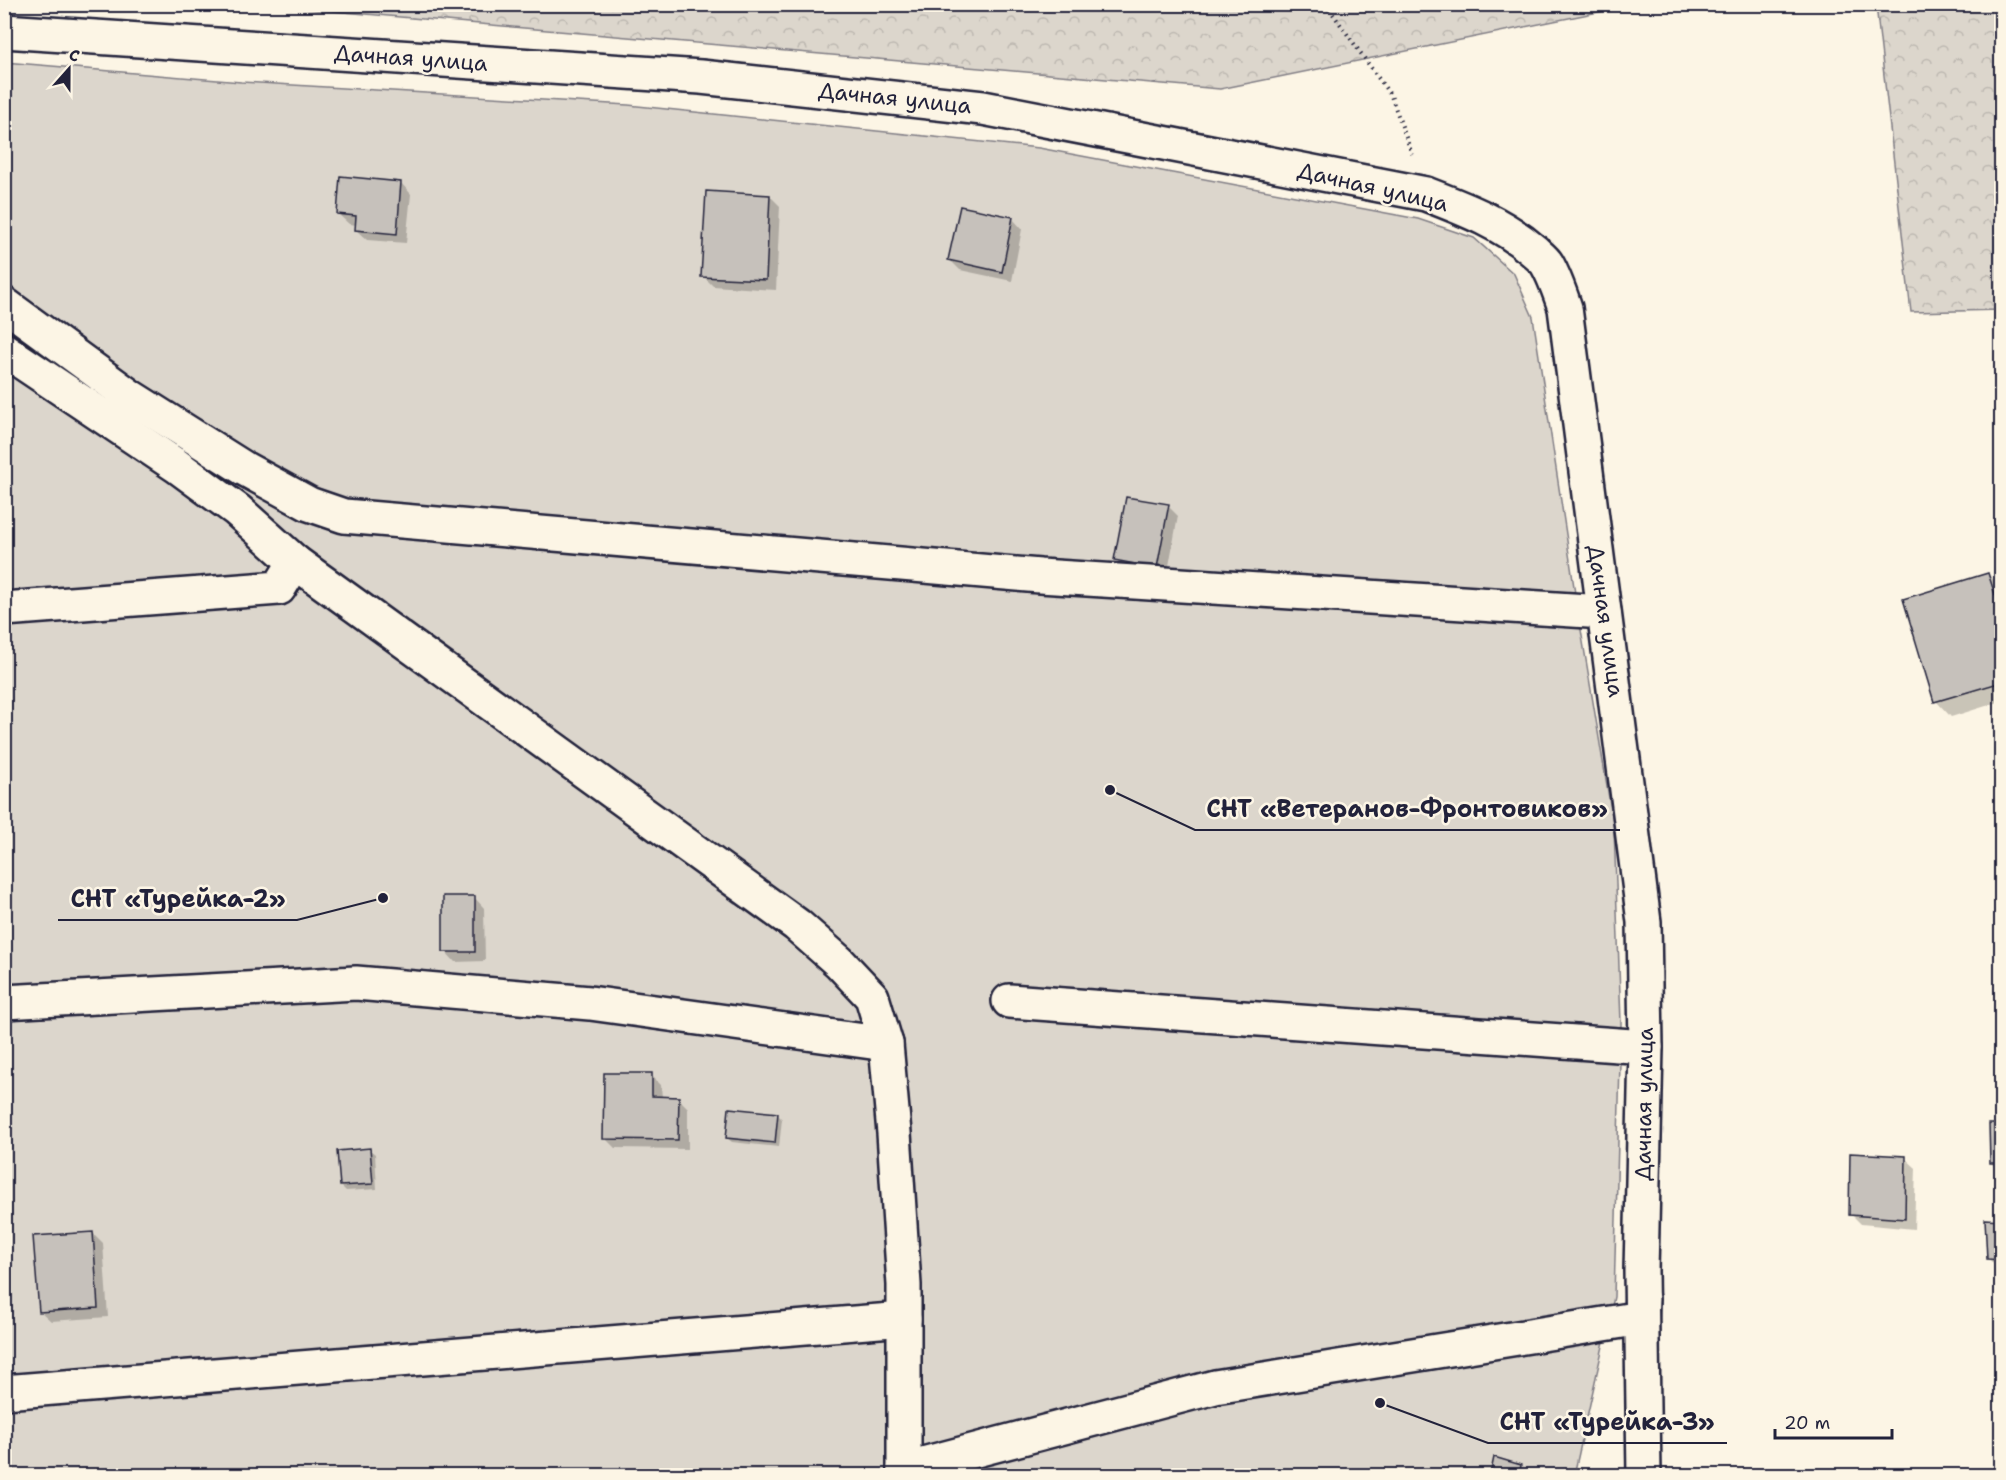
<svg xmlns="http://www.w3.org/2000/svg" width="2006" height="1480" font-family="'Shantell Sans',sans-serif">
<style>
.forest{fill:url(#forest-crowns);stroke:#7f7c84;stroke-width:1.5}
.garden{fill:#dcd6cc;stroke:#7f7c84;stroke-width:1.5}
.shadow{fill:#0003}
.building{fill:#c6c1bb;stroke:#22223b;stroke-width:1.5}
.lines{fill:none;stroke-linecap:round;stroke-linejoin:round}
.minor-casing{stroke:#22223b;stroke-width:38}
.path{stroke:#22223b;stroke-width:4;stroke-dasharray:1.5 4.5;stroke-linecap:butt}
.minor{stroke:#fcf5e5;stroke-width:33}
.labels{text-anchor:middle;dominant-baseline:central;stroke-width:5;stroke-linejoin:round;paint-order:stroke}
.street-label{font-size:22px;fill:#22223b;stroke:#fcf5e5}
.leader{fill:none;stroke:#22223b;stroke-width:2}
.callout-dot{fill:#22223b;stroke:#fcf5e5;stroke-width:2}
.callout-label{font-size:24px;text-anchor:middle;font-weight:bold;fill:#22223b;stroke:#fcf5e5;stroke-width:5;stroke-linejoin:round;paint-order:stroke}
</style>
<defs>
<pattern id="forest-crowns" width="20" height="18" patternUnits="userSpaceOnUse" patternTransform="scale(1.5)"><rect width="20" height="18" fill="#dcd6cc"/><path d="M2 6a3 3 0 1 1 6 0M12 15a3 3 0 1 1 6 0" fill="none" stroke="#bcb7b0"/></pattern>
</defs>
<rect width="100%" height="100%" fill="#fcf5e5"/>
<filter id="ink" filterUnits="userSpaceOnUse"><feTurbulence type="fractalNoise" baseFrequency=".0167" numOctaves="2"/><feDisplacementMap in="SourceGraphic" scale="12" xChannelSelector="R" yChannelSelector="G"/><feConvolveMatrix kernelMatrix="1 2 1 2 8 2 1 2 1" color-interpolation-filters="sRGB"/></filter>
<g filter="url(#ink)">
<g class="forest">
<polygon points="263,5 1633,5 1220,89"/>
<polygon points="1876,5 2001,5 2001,310 1911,312"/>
</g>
<polygon class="garden" points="4,62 241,82 628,105 1039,148 1418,219 1474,238 1514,274 1533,317 1576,600 1614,828 1621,1023 1614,1297 1574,1475 5,1475"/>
<g class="shadow">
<polygon points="401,183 411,194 406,243 367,240 356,230 357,225 349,224 338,214"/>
<polygon points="770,196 780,206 776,290 713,286 703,276"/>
<polygon points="1012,218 1022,229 1012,281 960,270 950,260"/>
<polygon points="1168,506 1178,516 1167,577 1126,570 1116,559"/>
<polygon points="1988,574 2002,588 2002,701 1951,717 1936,701"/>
<polygon points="474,897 484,908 485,961 455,962 445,951"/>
<polygon points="651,1075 661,1085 662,1098 678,1098 688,1108 688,1149 615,1148 605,1138"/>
<polygon points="778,1115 782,1119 779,1147 732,1142 727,1138"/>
<polygon points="2002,1126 2002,1173 1991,1163"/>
<polygon points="370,1150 375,1154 377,1189 346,1191 341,1186"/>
<polygon points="1905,1158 1916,1168 1914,1229 1861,1224 1851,1214"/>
<polygon points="2002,1221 2002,1269 1998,1269 1988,1258"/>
<polygon points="93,1233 103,1243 108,1317 51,1321 40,1311"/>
<polygon points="1521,1466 1530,1476 1491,1476"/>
</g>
<g class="building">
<polygon points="340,176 401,182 397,234 355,230 356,216 337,214"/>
<polygon points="706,191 770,195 766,280 701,277"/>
<polygon points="960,206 1013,217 1002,272 948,260"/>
<polygon points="1126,497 1169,504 1157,568 1114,560"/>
<polygon points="1988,573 2002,616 2002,682 1934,702 1903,599"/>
<rect x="443" y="896" width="32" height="56"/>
<polygon points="604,1073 652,1073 652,1096 679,1097 678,1140 603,1139"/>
<polygon points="729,1108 778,1113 775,1143 726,1138"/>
<polygon points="1989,1124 2002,1124 2002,1163 1990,1163"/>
<polygon points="370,1148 373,1184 340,1186 337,1151"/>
<polygon points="1850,1153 1906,1156 1905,1219 1849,1215"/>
<polygon points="1985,1219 2002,1220 2002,1260 1987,1259"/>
<polygon points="93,1232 98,1308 39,1312 33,1236"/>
<polygon points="1494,1457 1521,1465 1519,1476 1490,1476"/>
</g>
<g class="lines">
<defs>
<g id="minor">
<path d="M4,31L701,77L983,108L1426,194C1465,209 1502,223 1534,251C1538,255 1544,259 1547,264C1555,278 1560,293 1565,308L1644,922L1646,1047L1641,1271L1644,1476"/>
<polyline points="4,304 131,397 245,469 309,504 344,516 1040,576 1604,612"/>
<polyline points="4,350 177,466 237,510 295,562 797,925 839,962 872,997 886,1044 894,1133 904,1285 904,1476"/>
<polyline points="4,609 279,588 295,562"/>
<polyline points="1009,1001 1646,1047"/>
<polyline points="4,1002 356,983 590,1003 886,1044"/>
<polyline points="4,1392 904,1319"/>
<polyline points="904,1469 1215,1387 1641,1318 1642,1299"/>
</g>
</defs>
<use href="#minor" class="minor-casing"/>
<polyline class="path" points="1326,4 1391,96 1412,154"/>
<use href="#minor" class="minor"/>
</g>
</g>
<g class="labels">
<g class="street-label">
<text transform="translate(411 58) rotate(4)">Дачная улица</text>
<text transform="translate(895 98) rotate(6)">Дачная улица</text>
<text transform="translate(1373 187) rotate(13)">Дачная улица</text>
<text transform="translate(1606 621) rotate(82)">Дачная улица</text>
<text transform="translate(1644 1104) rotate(-89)">Дачная улица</text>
</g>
</g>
<path class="leader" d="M1110 790L1195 830H1620M383 898L297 920H58M1380 1403L1488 1443H1727"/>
<g class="callout-dot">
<circle cx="1110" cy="790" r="6"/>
<circle cx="383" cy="898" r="6"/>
<circle cx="1380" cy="1403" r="6"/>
</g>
<g class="callout-label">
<text x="1407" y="817">СНТ «Ветеранов-Фронтовиков»</text>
<text x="178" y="907">СНТ «Турейка-2»</text>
<text x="1607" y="1430">СНТ «Турейка-3»</text>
</g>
<rect width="2006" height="1480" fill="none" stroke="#fcf5e5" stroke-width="24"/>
<rect x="12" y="12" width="1982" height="1456" fill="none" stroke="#22223b" stroke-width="2" filter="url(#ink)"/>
<g transform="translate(69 69) rotate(21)" stroke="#fcf5e5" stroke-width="4.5" paint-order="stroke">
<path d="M0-4.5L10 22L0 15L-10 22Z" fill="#22223b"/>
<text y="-9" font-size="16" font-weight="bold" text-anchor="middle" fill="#22223b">С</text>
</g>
<path d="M1775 1429v9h117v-9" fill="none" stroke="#22223b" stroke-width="3"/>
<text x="1784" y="1429" font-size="18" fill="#22223b" stroke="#fcf5e5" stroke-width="4.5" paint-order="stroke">20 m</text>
</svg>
